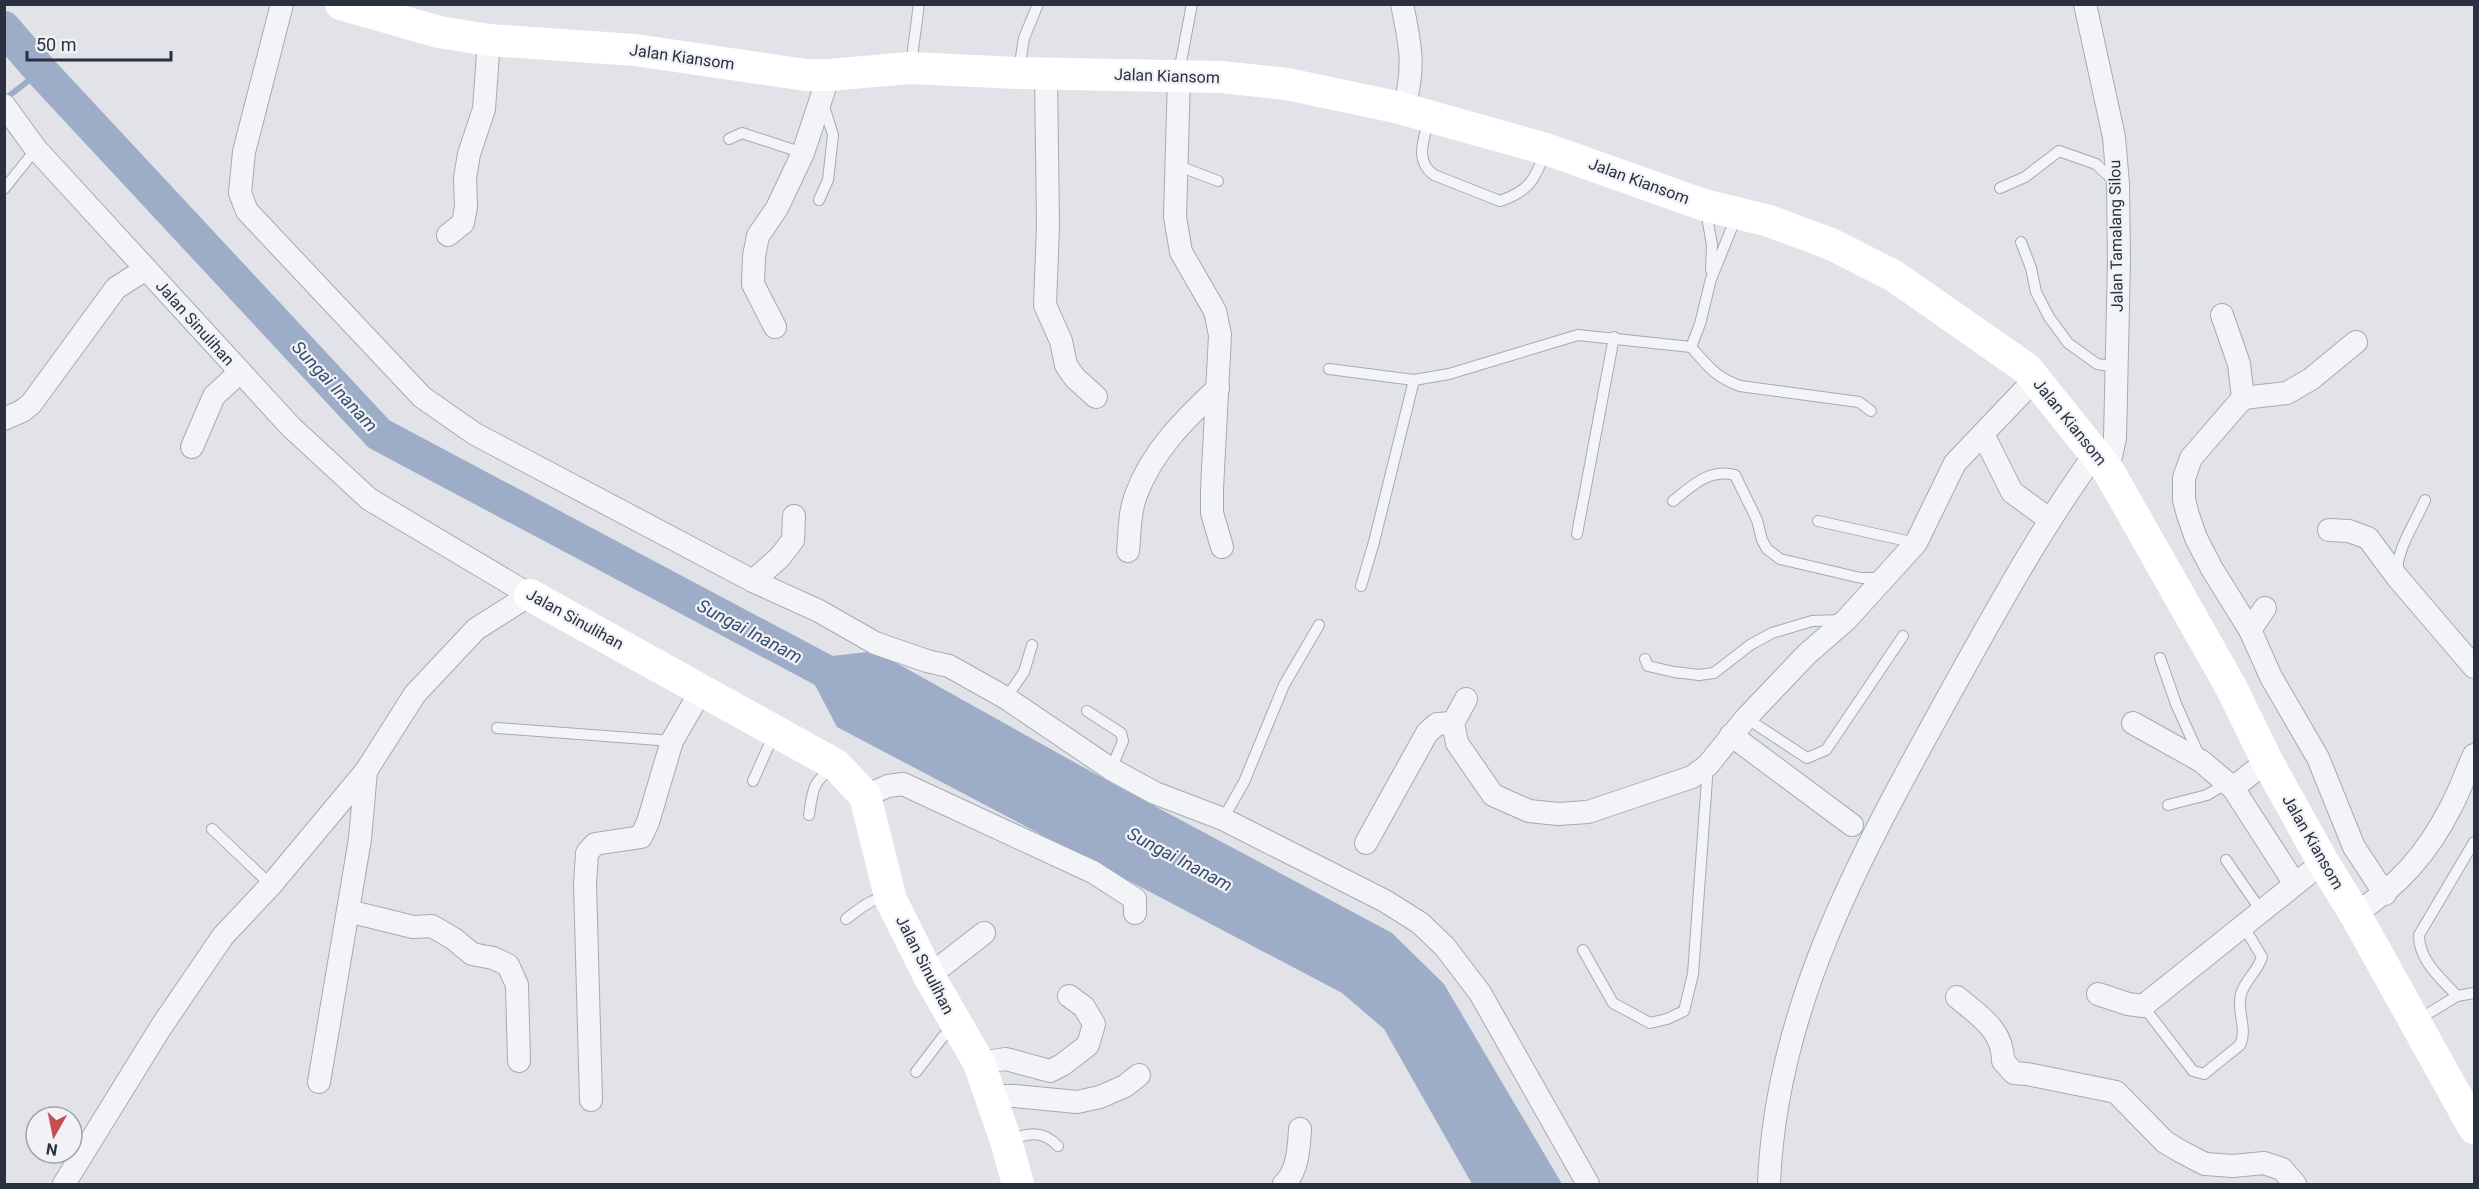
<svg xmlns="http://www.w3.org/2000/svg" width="2479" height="1189" font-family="Roboto,sans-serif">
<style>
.water{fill:#9eadc7}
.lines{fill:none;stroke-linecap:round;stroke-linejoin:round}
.stream{stroke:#9eadc7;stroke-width:6}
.river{stroke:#9eadc7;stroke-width:34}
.lane-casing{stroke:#a6aab3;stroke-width:12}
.street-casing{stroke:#a6aab3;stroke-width:24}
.lane{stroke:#f3f4f7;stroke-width:10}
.street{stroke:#f3f4f7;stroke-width:22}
.secondary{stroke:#fff;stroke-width:32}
.labels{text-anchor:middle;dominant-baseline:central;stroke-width:4.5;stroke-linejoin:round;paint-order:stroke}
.street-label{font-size:16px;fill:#2a303f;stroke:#f0f2f6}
.water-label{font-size:18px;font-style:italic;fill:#374b71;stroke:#f0f2f6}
</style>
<rect width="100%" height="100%" fill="#e1e3e9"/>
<polygon class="water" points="875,651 1117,786 1392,933 1444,984 1562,1184 1472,1184 1384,1029 1342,993 837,727 808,672 815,658"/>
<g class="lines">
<polyline class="stream" points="5,99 41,71"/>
<polyline class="river" points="4,28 41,71 379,434 853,686"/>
<defs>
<g id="lane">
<polyline points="911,65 919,4"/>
<polyline points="1019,70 1024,38 1038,4"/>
<polyline points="1179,72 1192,4"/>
<path d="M1429,119C1424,140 1414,160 1434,175L1500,201C1529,191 1535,180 1545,152"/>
<polyline points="729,139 742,133 803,153"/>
<polyline points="1176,165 1218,181"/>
<polyline points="2000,188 2025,177 2059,151 2096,164 2115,182"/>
<polyline points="4,189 36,149"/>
<polyline points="819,200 828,180 833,135 823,103"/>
<polyline points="1706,211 1712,245 1711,270"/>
<polyline points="2021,242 2031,268 2036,292 2049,317 2068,343 2097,364 2117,367"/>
<path d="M1691,347C1708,366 1715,377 1740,386L1859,402L1871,411"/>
<polyline points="1329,369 1414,380 1449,374 1578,335 1691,347 1700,324 1711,279 1737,215"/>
<path d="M1673,501C1692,486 1709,468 1735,475L1757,520L1762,540L1767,549L1780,559L1861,578H1883"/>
<polyline points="1818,521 1916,543"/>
<polyline points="1577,534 1614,337"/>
<path d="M2397,574C2397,547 2415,524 2425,500"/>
<polyline points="1361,586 1374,542 1414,380"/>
<polyline points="2160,658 2176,704 2199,755"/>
<polyline points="1645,659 1648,666 1674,672 1699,675 1714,673 1750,645 1772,633 1812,621 1843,620"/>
<polyline points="1006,698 1024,672 1032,645"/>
<polyline points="1087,711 1121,733 1123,741 1111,769"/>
<polyline points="1746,718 1807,758 1826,750 1903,636"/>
<polyline points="497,728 672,741"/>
<polyline points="753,781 774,734"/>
<polyline points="2168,805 2207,795 2227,783"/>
<path d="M809,815C813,789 812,783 833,767"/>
<polyline points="1223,819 1244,782 1284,685 1319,625"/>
<polyline points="212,829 271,885"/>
<polyline points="2226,860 2262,912"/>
<path d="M846,919C857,911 874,895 888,899"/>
<polyline points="1583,950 1613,1003 1650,1023 1667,1019 1684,1011 1693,974 1708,765"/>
<path d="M2457,996C2440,977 2419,961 2419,935L2474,842"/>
<path d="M2143,1006L2193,1071L2204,1074L2240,1045C2248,1028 2236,1011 2241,994C2245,980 2258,971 2262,957L2244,927"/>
<polyline points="2416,1021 2457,996 2474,993"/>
<polyline points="916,1072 952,1025"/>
<path d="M1009,1140C1029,1133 1043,1130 1058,1146"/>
</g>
<g id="street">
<polyline points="282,4 244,152 240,193 247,211 422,397 475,434 753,581 819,611 875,643 927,661 949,666 1006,698 1111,769 1155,793 1223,819 1385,901 1420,923 1445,947 1480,993 1588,1184"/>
<path d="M1402,4C1411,47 1415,66 1404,109"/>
<polyline points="2085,4 2114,137 2118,184 2119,261 2115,438 2108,470"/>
<polyline points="1046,73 1048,226 1045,305 1061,341 1066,365 1075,378 1096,397"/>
<polyline points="1179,76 1175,217 1181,252 1215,311 1220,335 1212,489 1212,513 1222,547"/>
<polyline points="4,105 36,149 291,427 369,499 530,595 476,629 415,694 366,771 271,885 223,936 161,1027 64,1184"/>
<polyline points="448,235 463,223 466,207 465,178 469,154 484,109 489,40"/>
<polyline points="2222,315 2239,364 2243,398 2191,458 2184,478 2184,500 2188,515 2196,538 2212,569 2250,630 2271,677 2318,758 2354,847 2385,894"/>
<polyline points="775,327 753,284 754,256 758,236 777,208 803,153 829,75"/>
<polyline points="2243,398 2287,393 2311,379 2356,342"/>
<polyline points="4,419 22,411 31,404 116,288 146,269"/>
<polyline points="1983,434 2012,492 2049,519"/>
<polyline points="192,447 214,396 240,372"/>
<polyline points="2329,530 2349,531 2368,538 2397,577 2474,667"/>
<path d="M1128,551C1130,533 1129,512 1136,495C1152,451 1185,419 1218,388"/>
<polyline points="753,581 780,557 793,540 794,516"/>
<polyline points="2250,630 2265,608"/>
<polyline points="1466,699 1453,723 1457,743 1493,795 1529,811 1558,814 1588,812 1692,777 1708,765 1746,718 1807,654 1846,620 1916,543 1955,463 2035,379"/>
<polyline points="2133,723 2201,761 2233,788 2267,761"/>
<polyline points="1731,735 1852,825"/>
<polyline points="2233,788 2295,884"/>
<polyline points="865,796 888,786 903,784 1093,872 1135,899 1135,913"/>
<polyline points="1366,843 1427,733 1437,724 1453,723"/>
<polyline points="348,911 413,927 432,926 454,939 472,954 493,958 508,965 517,985 519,1061"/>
<path d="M2355,914C2399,885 2427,854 2451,807C2460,790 2466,772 2474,755"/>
<polyline points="929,976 984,933"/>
<polyline points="2098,994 2128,1004 2143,1006 2323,862"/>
<path d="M1957,997C1979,1016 2003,1029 2003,1061L2014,1073L2027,1074L2116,1092L2165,1142L2180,1151L2205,1164L2233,1166L2264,1163L2282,1169L2295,1184"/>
<polyline points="979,1063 1006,1059 1050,1071 1062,1065 1088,1045 1094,1024 1084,1007 1069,996"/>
<polyline points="319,1082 360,839 366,771"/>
<polyline points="991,1096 1015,1096 1077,1102 1100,1097 1125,1086 1139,1075"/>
<polyline points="591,1100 585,884 587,853 595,844 641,837 648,822 672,741 702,689"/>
<path d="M1284,1184C1298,1172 1299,1146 1300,1129"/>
<path d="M1769,1184C1776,1003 1864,850 1949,695C1995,613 2039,531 2095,454"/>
</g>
</defs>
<use href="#lane" class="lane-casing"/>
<use href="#street" class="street-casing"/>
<use href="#lane" class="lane"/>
<use href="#street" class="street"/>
<g class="secondary">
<polyline points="341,4 439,32 489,40 635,50 806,75 829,75 910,68 1018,73 1221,77 1287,84 1396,107 1546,149 1704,205 1769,221 1831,244 1894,276 2027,369 2108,470 2231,687 2267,761 2323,862 2355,914 2474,1128"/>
<polyline points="530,595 836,765 865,796 891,900 929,976 979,1063 1006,1141 1018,1184"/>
</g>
</g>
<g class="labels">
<g class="street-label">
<text transform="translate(682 57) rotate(8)">Jalan Kiansom</text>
<text transform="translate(1167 76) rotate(2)">Jalan Kiansom</text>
<text transform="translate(1639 181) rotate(20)">Jalan Kiansom</text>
<text transform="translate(2116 236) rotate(-91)">Jalan Tamalang Silou</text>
<text transform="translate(195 323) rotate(48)">Jalan Sinulihan</text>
<text transform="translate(2070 422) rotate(51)">Jalan Kiansom</text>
<text transform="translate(575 619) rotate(29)">Jalan Sinulihan</text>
<text transform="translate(2313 842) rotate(60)">Jalan Kiansom</text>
<text transform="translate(925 965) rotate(63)">Jalan Sinulihan</text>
</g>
<g class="water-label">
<text transform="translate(335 386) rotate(47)">Sungai Inanam</text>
<text transform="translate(750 631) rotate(28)">Sungai Inanam</text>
<text transform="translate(1180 859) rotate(28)">Sungai Inanam</text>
</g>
</g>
<rect width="2479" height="1189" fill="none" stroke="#2a303f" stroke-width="12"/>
<g transform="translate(54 1135) rotate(189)"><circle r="28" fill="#f0f2f6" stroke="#a1a4ad" stroke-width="1.5"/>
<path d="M0-4.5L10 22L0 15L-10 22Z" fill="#c64d53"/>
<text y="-9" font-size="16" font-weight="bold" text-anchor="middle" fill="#2a303f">N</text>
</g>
<path d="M27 51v9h144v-9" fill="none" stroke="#2a303f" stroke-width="3"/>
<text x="36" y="51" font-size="18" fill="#2a303f" stroke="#f0f2f6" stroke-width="4.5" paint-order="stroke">50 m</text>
</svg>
